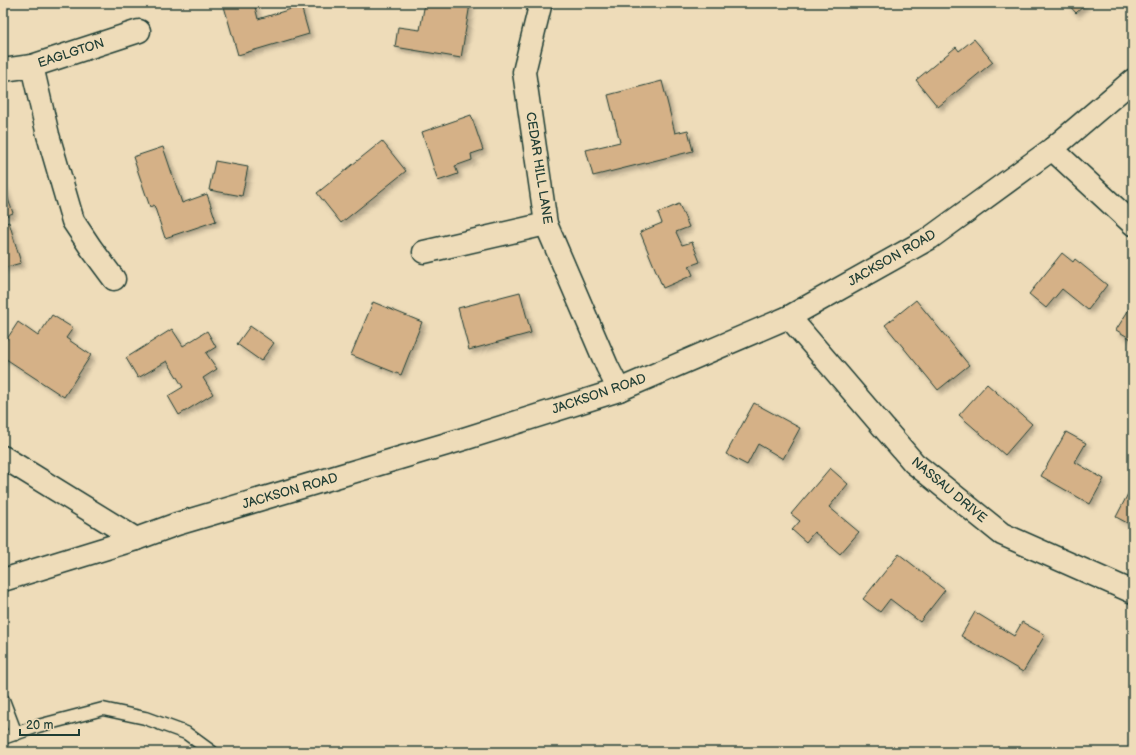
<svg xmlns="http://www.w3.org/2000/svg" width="1136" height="755" font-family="'Balsamiq Sans',sans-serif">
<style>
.building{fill:#d5b187;stroke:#1f3d34;filter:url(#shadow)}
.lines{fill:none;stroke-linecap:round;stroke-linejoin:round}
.lane-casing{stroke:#1f3d34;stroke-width:15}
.street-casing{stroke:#1f3d34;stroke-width:25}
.secondary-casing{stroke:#1f3d34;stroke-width:25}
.lane{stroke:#eedcb9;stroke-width:12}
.street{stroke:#eedcb9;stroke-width:22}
.secondary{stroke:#eedcb9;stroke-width:22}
.labels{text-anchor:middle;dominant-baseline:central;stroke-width:3.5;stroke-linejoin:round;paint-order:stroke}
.street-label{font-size:13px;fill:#1f3d34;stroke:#eedcb9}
</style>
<defs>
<filter id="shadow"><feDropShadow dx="3.5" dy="3.5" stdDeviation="2" flood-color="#0004"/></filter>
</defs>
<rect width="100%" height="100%" fill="#eedcb9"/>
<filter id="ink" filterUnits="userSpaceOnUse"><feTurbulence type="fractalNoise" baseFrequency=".025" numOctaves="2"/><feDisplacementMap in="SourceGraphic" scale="8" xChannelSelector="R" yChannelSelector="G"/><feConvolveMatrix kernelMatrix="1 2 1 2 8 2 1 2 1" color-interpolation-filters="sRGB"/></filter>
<g filter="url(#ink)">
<g class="building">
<polygon points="223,3 254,3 258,19 301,6 309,34 238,55"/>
<polygon points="425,3 462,3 470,4 461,58 395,47 398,27 420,30"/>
<polygon points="1067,3 1087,3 1076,13"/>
<polygon points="974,39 993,62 938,107 916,80 956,47 959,51"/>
<polygon points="662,81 675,133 688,130 693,151 593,176 586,150 620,142 608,95"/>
<polygon points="471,115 483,150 471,154 472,160 455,166 458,174 438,181 422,132"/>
<polygon points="382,141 406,171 341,223 317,193"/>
<polygon points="163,147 182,203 207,194 216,221 165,238 154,205 150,207 133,157"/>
<polygon points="215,161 248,167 242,196 209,190"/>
<polygon points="3,185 13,213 3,217"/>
<polygon points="679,204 689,227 676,232 682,245 692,242 700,262 689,266 693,275 663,288 640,232 662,223 658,213"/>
<polygon points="9,222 21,263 3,268 3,224"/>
<polygon points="1062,253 1073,262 1075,259 1107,285 1088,310 1062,289 1046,308 1029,294"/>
<polygon points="520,292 531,333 469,350 458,308"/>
<polygon points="916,300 969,365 938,390 885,325"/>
<polygon points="373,302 422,322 401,375 351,355"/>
<polygon points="1133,303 1133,340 1116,330"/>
<polygon points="52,315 73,328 66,338 91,355 64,397 3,357 3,345 18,322 38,336"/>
<polygon points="250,326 274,343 261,361 237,344"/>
<polygon points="172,329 183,346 207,331 216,347 206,353 217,369 203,378 213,394 179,415 168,396 183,387 167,361 138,378 126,358"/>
<polygon points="987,384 1032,424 1005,455 959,415"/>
<polygon points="754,403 800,428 783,459 758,444 747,465 726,454"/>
<polygon points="1066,432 1086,443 1075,462 1104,479 1090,504 1041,476"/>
<polygon points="830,468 848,484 829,507 859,532 840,554 814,532 806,542 792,530 800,521 791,514"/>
<polygon points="1130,490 1133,491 1133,526 1116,517"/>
<polygon points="899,554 945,590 920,622 890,599 880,612 863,599"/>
<polygon points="975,612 1014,636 1022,622 1045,635 1023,672 961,636"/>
</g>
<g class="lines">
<defs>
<g id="lane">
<polyline points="3,700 16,734"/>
<polyline points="3,738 38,726 103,709 145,718 186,733 212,752"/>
</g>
<g id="street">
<polyline points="540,6 524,72 546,224 607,366 619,390"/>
<polyline points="32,66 48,135 73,221 91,248 114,279"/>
<polyline points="3,70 32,66 139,31"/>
<polyline points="1052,149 1133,224"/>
<polyline points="424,252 546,224"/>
<polyline points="789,317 914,463 1002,534 1133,592"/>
</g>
<g id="secondary">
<polyline points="3,457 136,539"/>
<polyline points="3,580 136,539 177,524 467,438 619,390 789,317 930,238 1052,149 1133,80"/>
</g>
</defs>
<use href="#lane" class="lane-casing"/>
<use href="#street" class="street-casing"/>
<use href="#secondary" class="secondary-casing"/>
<use href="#lane" class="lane"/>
<use href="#street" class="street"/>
<use href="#secondary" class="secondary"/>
</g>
</g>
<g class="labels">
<g class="street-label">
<text transform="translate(71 53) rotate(-18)">EAGLGTON</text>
<text transform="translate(539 168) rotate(81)">CEDAR HILL LANE</text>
<text transform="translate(892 258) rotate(-30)">JACKSON ROAD</text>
<text transform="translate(599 394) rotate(-19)">JACKSON ROAD</text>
<text transform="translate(949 490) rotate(40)">NASSAU DRIVE</text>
<text transform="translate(290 491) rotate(-16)">JACKSON ROAD</text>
</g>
</g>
<rect width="1136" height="755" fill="none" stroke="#eedcb9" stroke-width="16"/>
<rect x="8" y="8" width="1120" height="739" fill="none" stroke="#1f3d34" stroke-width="1.5" filter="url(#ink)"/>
<path d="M20 729v6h59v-6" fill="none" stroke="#1f3d34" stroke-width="2"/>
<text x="26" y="729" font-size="12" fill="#1f3d34" stroke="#eedcb9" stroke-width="3" paint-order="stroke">20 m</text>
</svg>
